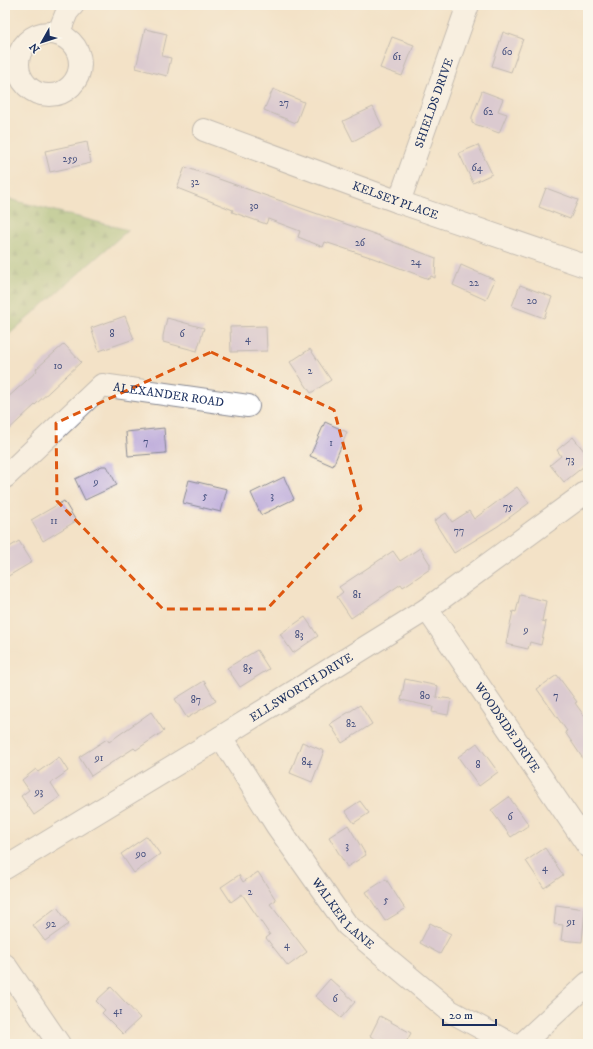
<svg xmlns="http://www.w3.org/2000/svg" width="593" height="1049" font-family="'IM FELL DW Pica',serif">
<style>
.forest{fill:url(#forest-firs);stroke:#567466}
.building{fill:#bfaedc}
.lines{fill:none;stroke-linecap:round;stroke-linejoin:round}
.minor-casing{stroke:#878892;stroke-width:24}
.minor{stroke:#fff;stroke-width:22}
.marked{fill:none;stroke:#de5710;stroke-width:3;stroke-dasharray:8 5;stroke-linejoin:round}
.labels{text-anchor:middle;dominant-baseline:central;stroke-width:3;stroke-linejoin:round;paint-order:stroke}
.number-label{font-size:10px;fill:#444f7e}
.street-label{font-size:12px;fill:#1b2f5e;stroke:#fbf7ec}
</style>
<defs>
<pattern id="forest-firs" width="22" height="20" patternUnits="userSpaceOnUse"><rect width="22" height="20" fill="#92b86d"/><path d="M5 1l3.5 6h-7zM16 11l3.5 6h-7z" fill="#76965d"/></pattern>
</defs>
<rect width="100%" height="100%" fill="#fbf7ec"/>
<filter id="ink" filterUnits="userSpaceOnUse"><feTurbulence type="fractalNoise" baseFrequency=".025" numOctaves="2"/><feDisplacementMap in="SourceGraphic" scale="8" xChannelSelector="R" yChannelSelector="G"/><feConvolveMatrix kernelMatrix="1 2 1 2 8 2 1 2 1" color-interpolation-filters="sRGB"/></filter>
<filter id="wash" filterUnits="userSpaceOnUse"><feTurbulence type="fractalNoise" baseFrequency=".012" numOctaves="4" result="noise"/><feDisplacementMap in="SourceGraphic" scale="16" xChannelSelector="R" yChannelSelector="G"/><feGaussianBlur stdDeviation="0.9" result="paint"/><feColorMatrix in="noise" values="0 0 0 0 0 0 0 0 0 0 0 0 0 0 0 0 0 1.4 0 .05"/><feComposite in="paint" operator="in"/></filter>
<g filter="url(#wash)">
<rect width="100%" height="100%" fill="#f3e2c7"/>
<polygon class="forest" points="5,198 128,230 5,338"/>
<g id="blocks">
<g class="building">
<polygon points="145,29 167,34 162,56 171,58 167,76 136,68"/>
<polygon points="503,32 523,39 511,72 492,66"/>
<polygon points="392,37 414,45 402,76 380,68"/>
<polygon points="273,89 304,102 296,123 264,110"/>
<polygon points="482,91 503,99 498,111 507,114 499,133 472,123 472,117"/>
<polygon points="373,107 382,126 353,141 343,121"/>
<polygon points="87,142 91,163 50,172 45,151"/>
<polygon points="478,145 492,174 473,183 459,153"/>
<polygon points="185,167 380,236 380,237 436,258 435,278 431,276 429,279 373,258 325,242 323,247 298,237 300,231 268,219 266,224 232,212 233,210 177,188"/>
<polygon points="546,188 578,200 570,219 539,207"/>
<polygon points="461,265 495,280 486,300 453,285"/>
<polygon points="520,285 552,297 544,318 512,306"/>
<polygon points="125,316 134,339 99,351 91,328"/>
<polygon points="167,318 204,328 197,351 163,342 163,336"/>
<polygon points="266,326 267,351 231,352 230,327"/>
<polygon points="64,344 81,362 5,433 5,400 37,371 36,369"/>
<polygon points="310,349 331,380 311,393 290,362"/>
<polygon points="325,422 347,432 333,466 310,456"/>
<polygon points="164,428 166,453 128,456 126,432"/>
<polygon points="573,437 588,456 588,463 564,482 550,465 561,456 557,450"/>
<polygon points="102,466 107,466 117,485 85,500 75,479"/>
<polygon points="284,477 294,499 261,515 251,493"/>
<polygon points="189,480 227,489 221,512 183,503"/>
<polygon points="517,487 529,503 498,526 454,553 434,521 446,513 452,522 469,511 474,519"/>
<polygon points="64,501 76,521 43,541 31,520"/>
<polygon points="19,541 32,562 5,578 5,550"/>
<polygon points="420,548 430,564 430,569 403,587 401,584 351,618 337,597 343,592 339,587 393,551 400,561"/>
<polygon points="520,595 546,601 542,621 546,622 541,645 530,642 528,649 506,644 513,611 516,612"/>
<polygon points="305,617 318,636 293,653 280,634"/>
<polygon points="257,650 269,669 240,687 227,668"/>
<polygon points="557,675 577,702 575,703 588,721 588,766 565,732 567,731 537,689"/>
<polygon points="405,679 438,686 436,697 451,699 448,715 432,712 433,707 401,700"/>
<polygon points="204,681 216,701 187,718 175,699"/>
<polygon points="360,705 372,724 342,743 330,724"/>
<polygon points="151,712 164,731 136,750 134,748 91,776 79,757 107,739 109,742"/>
<polygon points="302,742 324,751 312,782 290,773"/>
<polygon points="477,743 498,772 479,786 458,757"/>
<polygon points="59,757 68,771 51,783 60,797 34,815 21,796 29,790 22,780 36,769 38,772"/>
<polygon points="509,797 529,825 511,837 491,810"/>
<polygon points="360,801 369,813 354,823 345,811"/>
<polygon points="348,825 366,855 347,867 329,837"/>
<polygon points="147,836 160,854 134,873 121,854"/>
<polygon points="545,848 563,875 544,888 526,861"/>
<polygon points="258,872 276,900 270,904 307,952 288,966 266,938 270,935 242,894 231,902 221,887 239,875 243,882"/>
<polygon points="386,879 405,909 385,921 366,892"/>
<polygon points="556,905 585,909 582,942 561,940 563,925 554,924"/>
<polygon points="57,907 69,924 45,941 33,925"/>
<polygon points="430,923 451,934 440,954 420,943"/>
<polygon points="330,979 355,1002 341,1018 315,996"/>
<polygon points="111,987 140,1018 123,1034 102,1013 105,1010 96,1001"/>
<polygon points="380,1016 411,1033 405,1044 384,1044 370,1036"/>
</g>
</g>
</g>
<g filter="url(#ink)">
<use href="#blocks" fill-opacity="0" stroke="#878892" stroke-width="1"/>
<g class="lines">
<defs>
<g id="minor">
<circle cx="49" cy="64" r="31"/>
<polyline points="58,34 67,12 73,5"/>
<path id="s1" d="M204,130L399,202L588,267"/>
<path id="s2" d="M399,202L468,5"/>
<path id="s3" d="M5,477L102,385L248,406"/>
<path id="s4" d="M427,609L588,846"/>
<path id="s5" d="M221,737L277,826L347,925L450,1011L511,1044"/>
<path id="s6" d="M5,868L221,737L427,609L588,491"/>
<polyline points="5,965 59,1044"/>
<polyline points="522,1044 588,983"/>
</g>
</defs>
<use href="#minor" class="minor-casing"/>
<use href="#minor" class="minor"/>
</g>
</g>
<path d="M0 0H593V1049H0ZM211,352L334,410L361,509L267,609H163L57,501L56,423Z" fill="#f3e2c7" fill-opacity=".55" fill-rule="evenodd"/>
<path class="marked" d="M211,352L334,410L361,509L267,609H163L57,501L56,423Z"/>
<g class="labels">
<g class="number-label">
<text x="507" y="52">60</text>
<text x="397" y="57">61</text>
<text x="284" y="103">27</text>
<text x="488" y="112">62</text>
<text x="70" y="159">259</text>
<text x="477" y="168">64</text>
<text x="195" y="182">32</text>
<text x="254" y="206">30</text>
<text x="360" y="243">26</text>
<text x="416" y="262">24</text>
<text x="474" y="283">22</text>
<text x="532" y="301">20</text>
<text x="112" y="334">8</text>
<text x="182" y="334">6</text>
<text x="248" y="339">4</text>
<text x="58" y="366">10</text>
<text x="310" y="371">2</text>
<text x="146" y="442">7</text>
<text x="331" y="443">1</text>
<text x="570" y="460">73</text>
<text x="96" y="482">9</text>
<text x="205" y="496">5</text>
<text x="272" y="496">3</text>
<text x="508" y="507">75</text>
<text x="54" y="521">11</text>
<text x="459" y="531">77</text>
<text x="357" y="595">81</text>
<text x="526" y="630">9</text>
<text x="299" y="635">83</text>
<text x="248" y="669">85</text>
<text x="425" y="696">80</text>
<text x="556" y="696">7</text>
<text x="196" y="700">87</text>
<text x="351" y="724">82</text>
<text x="99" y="758">91</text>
<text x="307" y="762">84</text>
<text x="478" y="765">8</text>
<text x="39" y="792">93</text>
<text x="510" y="817">6</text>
<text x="347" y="846">3</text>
<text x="141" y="854">90</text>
<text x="545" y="868">4</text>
<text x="250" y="892">2</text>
<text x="386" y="900">5</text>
<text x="571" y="922">91</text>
<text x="51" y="924">92</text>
<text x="287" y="945">4</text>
<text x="335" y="999">6</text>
<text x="118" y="1011">41</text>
</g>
<g class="street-label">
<text stroke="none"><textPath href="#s2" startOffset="105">SHIELDS DRIVE</textPath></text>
<text stroke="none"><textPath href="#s1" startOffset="204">KELSEY PLACE</textPath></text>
<text stroke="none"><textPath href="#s3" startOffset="201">ALEXANDER ROAD</textPath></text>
<text stroke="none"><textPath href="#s6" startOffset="347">ELLSWORTH DRIVE</textPath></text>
<text stroke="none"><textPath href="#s4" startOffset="143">WOODSIDE DRIVE</textPath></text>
<text stroke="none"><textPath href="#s5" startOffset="215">WALKER LANE</textPath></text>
</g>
</g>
<rect width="593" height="1049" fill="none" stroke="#fbf7ec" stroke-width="20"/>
<g transform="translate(42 42) rotate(231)" stroke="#fbf7ec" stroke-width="3" paint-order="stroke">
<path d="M0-3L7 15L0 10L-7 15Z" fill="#1b2f5e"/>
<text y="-6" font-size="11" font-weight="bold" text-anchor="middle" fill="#1b2f5e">N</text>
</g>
<path d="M443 1019v6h53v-6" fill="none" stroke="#1b2f5e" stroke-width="2"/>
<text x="449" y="1019" font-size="12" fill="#1b2f5e" stroke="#fbf7ec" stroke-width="3" paint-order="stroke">20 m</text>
</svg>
